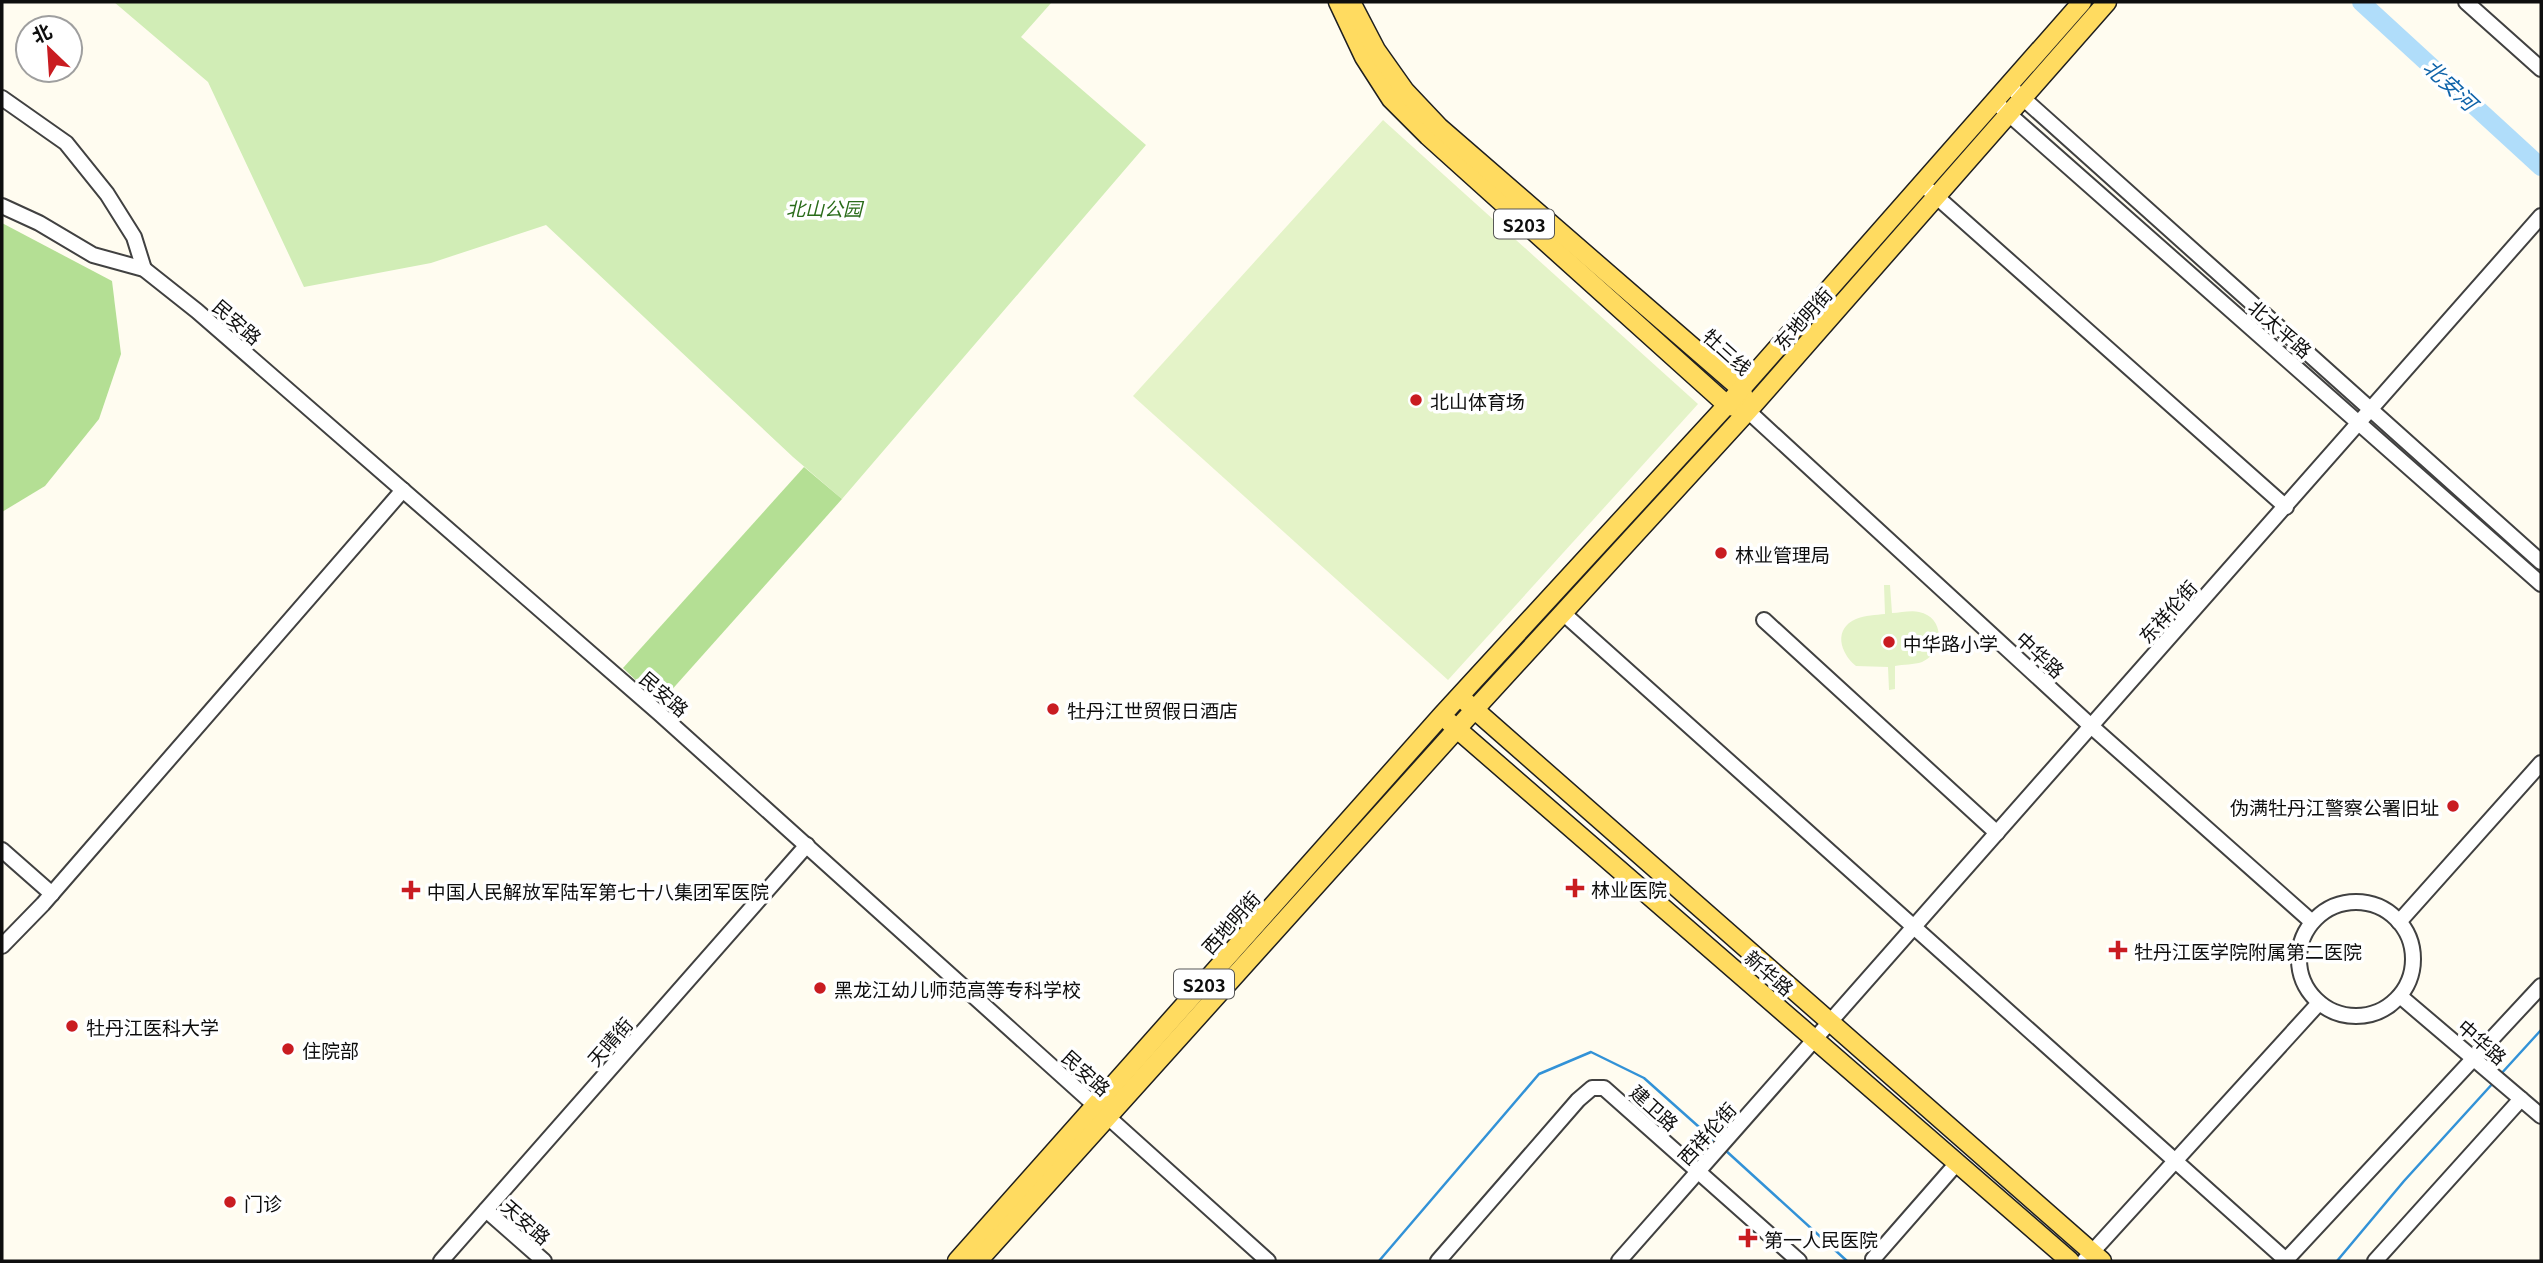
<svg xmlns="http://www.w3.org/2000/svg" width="2543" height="1263" font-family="Georgia,'Noto Sans SC',serif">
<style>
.green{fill:#d1edb6}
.forest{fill:#b4df94}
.pitch{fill:#e4f3c8}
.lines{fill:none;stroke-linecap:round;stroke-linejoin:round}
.stream{stroke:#3292d7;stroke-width:2.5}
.river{stroke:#b0ddfa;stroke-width:18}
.minor-casing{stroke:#414141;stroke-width:18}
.major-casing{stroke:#1f1f1f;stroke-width:21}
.minor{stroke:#fff;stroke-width:14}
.major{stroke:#ffdb60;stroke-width:18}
.poi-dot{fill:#c91c21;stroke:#fff;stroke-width:2.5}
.labels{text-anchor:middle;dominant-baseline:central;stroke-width:7;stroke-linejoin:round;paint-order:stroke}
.shield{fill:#fff;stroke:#565656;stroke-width:2}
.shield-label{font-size:18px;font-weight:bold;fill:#0e0e0e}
.park-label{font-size:19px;font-style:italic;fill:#296b19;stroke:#fff}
.street-label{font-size:19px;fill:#0e0e0e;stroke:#fff}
.poi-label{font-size:19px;fill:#0e0e0e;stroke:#fff;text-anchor:start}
.water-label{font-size:21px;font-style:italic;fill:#0e63a9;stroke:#fff}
</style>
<rect width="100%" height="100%" fill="#fffcf0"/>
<polygon class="green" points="114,2 1052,2 1021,37 1146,145 842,499 793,457 546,225 431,263 304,287 208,82"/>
<g class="forest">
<polygon points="2,223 112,281 121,354 99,419 45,486 2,512"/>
<polygon points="804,467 842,499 660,703 623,668"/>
</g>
<g class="pitch">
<polygon points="1383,120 1698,404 1448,680 1133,396"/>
<path d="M1884,585H1890L1892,613C1900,613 1911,610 1919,612C1945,617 1945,652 1922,662C1914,665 1903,664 1895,666V689L1889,690L1888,667L1856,666C1840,653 1833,629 1856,619C1865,615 1876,615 1885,614Z"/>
</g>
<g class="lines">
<g class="stream">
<polyline points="2500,1075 2541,1030"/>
<polyline points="1724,1149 1847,1261"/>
<polyline points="1379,1261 1539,1074 1591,1052 1644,1078 1717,1143"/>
<polyline points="2337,1261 2404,1181 2494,1082"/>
</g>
<polyline class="river" points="2361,2 2541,167"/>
<defs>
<g id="minor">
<polyline points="2466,2 2541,69"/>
<polyline points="2015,91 2541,562"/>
<polyline points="2,98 66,143 107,194 134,237 144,269"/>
<polyline points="1994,101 2541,584"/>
<polyline points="1929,190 2286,507"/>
<polyline points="2,206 39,223 93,255 144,269 197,311 659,713 1268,1261"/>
<polyline points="1748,411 2091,726 2312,922"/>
<polyline points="1563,613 2286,1260"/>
<polyline points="1764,620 1997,833"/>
<polyline points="2,850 52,894"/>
<circle cx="2356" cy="959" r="57"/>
<polyline points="2399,922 2541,763"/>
<polyline points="2,946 43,904 403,490"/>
<polyline points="2400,996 2541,1116"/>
<polyline points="486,1210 544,1261"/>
<polyline points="1873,1259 1957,1163"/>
<polyline points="441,1261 807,845"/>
<polyline points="1438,1261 1578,1100 1592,1088 1604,1088 1799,1261"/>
<polyline points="1619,1261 2541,216"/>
<polyline points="2084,1261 2319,1003"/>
<polyline points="2285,1261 2541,986"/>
<polyline points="2375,1261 2521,1099"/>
</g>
<g id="major">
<polyline points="1338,2 1364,57 1391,99 1428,136 1727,405 1738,408"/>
<polyline points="1351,2 1376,50 1405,91 1439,127 1741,389 1744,397"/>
<polyline points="1466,702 2102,1261"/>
<polyline points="1449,722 2070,1261"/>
<polyline points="957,1261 1442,715 1727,405 2082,2"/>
<polyline points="978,1261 1474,710 1748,411 2107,2"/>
</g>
</defs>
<use href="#minor" class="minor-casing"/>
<use href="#major" class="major-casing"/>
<use href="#minor" class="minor"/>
<use href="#major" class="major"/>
</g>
<g class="poi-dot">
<circle cx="1416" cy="400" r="7"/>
<circle cx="1721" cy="553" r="7"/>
<circle cx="1889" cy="642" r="7"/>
<circle cx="1053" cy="709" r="7"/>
<circle cx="2453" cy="806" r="7"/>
<path d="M1571.5 877.5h7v7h7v7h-7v7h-7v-7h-7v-7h7z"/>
<path d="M407.5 879.5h7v7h7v7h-7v7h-7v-7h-7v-7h7z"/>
<path d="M2114.5 939.5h7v7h7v7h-7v7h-7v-7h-7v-7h7z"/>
<circle cx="820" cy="988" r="7"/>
<circle cx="72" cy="1026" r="7"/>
<circle cx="288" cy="1049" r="7"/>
<circle cx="230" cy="1202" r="7"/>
<path d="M1744.5 1227.5h7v7h7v7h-7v7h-7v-7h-7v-7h7z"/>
</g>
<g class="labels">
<g class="shield">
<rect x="1494" y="209.5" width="60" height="29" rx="5"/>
<rect x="1174" y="969.5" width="60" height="29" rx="5"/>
</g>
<g class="shield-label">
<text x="1524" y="224">S203</text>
<text x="1204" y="984">S203</text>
</g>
<g class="park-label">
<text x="824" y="207">北山公园</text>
</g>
<g class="street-label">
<text transform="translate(1802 318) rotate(-48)">东地明街</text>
<text transform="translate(238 321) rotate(41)">民安路</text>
<text transform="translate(2281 328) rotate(41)">北太平路</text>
<text transform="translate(1728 351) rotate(42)">牡三线</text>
<text transform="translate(2167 611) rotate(-48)">东祥伦街</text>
<text transform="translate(2041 654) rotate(43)">中华路</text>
<text transform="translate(665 693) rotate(41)">民安路</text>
<text transform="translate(1230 922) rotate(-48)">西地明街</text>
<text transform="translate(1770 972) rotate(41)">新华路</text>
<text transform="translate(609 1041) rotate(-49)">天晴街</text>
<text transform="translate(2483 1041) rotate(41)">中华路</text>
<text transform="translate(1087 1072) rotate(42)">民安路</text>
<text transform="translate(1655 1107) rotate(42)">建卫路</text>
<text transform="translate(1706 1133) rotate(-48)">西祥伦街</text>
<text transform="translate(527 1221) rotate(41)">天安路</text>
</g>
<g class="poi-label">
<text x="1430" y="400">北山体育场</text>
<text x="1735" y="553">林业管理局</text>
<text x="1903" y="642">中华路小学</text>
<text x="1067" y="709">牡丹江世贸假日酒店</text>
<text x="2439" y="806" text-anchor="end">伪满牡丹江警察公署旧址</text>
<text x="1591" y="888">林业医院</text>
<text x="427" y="890">中国人民解放军陆军第七十八集团军医院</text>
<text x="2134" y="950">牡丹江医学院附属第二医院</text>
<text x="834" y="988">黑龙江幼儿师范高等专科学校</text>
<text x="86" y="1026">牡丹江医科大学</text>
<text x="302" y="1049">住院部</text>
<text x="244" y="1202">门诊</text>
<text x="1764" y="1238">第一人民医院</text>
</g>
<g class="water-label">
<text transform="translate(2451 84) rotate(43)">北安河</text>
</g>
</g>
<rect width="2543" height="1263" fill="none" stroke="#0e0e0e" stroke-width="7"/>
<g transform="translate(49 49) rotate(335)"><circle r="33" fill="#ffffff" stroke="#9f9f9f" stroke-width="2"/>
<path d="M0-5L12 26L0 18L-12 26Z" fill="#c91c21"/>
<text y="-10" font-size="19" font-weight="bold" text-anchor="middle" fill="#0e0e0e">北</text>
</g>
</svg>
